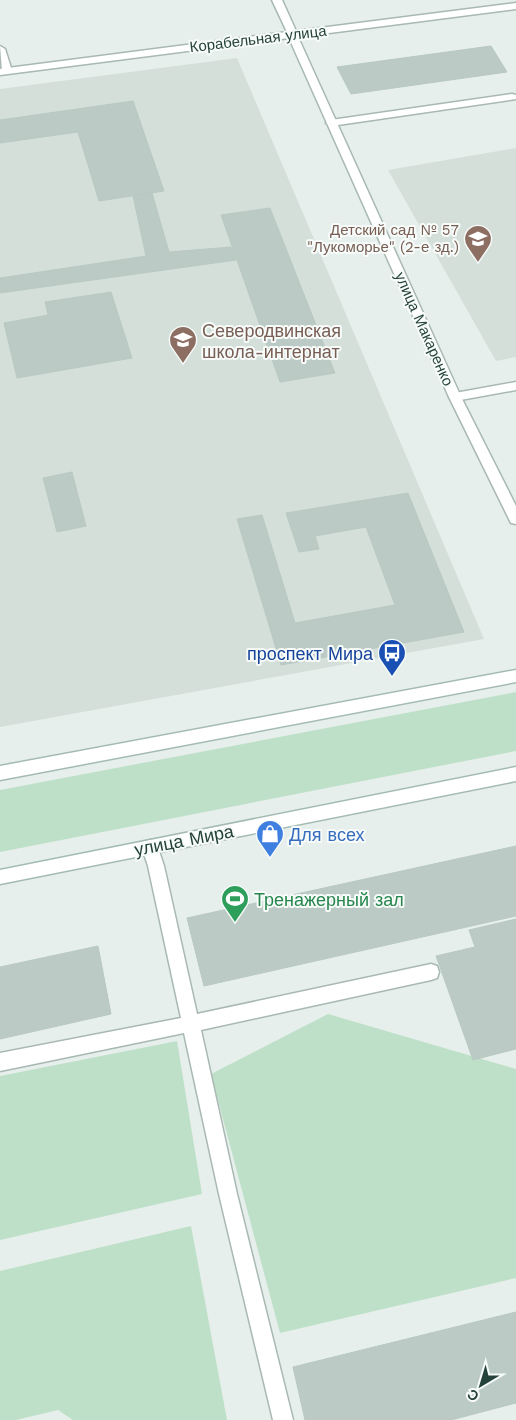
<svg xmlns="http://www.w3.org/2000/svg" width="516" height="1420" font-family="'Work Sans',sans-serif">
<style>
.built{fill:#d4dfda}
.green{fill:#bfe0c8}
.building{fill:#bbcac4;stroke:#b8c9c2}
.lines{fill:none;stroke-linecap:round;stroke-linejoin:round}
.service-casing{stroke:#a8b8b2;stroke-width:3}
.minor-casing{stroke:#a8b8b2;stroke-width:3}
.secondary-casing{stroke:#a4bbb3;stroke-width:3}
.service{fill:#fff;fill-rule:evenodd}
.minor{fill:#fff;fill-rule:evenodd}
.secondary{fill:#fff;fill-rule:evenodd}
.labels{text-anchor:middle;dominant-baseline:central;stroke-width:4;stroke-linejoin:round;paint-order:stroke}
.far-street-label{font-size:15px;fill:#24423a;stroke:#f7fbf9}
.far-education-label{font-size:15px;fill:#785e54;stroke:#f7fbf9;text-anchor:end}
.education-label{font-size:18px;fill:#785e54;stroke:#f7fbf9;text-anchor:start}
.transit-label{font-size:18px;fill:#164399;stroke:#f7fbf9;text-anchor:end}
.shop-label{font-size:18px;fill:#366cbe;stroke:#f7fbf9;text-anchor:start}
.street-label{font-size:18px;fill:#24423a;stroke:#f7fbf9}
.leisure-label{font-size:18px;fill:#27864d;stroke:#f7fbf9;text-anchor:start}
</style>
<rect width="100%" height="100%" fill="#e6efeb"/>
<g class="built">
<polygon points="237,58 484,639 0,727 0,89"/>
<polygon points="516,148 516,357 496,361 388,170"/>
</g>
<g class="green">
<polygon points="516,692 516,751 0,852 0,790"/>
<polygon points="328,1014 516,1069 516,1278 280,1333 211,1074"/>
<polygon points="177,1041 202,1194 0,1240 0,1076"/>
<polygon points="191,1226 227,1420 73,1420 58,1410 16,1420 0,1420 0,1271"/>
</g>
<g class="building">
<polygon points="491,46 507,72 351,94 337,67"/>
<polygon points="133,101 164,191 99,201 78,132 0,143 0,120"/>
<polygon points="152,193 169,252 231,247 236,260 0,293 0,278 146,256 133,196"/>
<polygon points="270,208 303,292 335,373 280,382 221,215"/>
<polygon points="111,292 132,358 17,378 4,323 48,315 45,302"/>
<polygon points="72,472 86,526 57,532 43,478"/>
<polygon points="408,493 464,632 281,665 237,519 262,515 295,623 395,605 366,527 315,536 319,549 299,552 286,513"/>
<polygon points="516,846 516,916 204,986 187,918"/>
<polygon points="516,919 516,1049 473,1060 436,956 475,947 469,930"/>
<polygon points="98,946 111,1014 0,1039 0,967"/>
<polygon points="516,1312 516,1403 451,1420 305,1420 293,1367"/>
</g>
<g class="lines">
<defs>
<g id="service">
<polygon points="0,46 5,49 12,71 11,73 3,73 2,71"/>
<polygon points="512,94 516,95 516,99 331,126 326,123 331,120"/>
<polygon points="516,382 516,390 455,401 449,397 455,393"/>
<polygon points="150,840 156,842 164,866 197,1014 431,964 437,966 439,972 437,978 431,980 201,1030 237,1194 293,1420 273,1420 219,1194 184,1033 0,1071 0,1053 181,1018 148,866 142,847 144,842"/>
</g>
<polygon id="minor" points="272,0 282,0 296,31 516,3 516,9 298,37 461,397 516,506 516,524 511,523 509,519 449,397 289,38 0,75 0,69 287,32"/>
<g id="secondary">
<polygon points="516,670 516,682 0,780 0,766"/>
<polygon points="516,767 516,781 0,884 0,870"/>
</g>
</defs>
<use href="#service" class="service-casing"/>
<use href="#minor" class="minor-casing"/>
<use href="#secondary" class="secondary-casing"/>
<use href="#service" class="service"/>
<use href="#minor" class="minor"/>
<use href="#secondary" class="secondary"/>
</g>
<defs>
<symbol id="school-pin" viewBox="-11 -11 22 30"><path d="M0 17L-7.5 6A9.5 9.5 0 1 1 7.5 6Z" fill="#8d6e63" stroke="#f7fbf9"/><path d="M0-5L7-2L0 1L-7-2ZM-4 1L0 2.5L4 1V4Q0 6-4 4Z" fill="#fff"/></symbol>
<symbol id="bus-pin" viewBox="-11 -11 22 30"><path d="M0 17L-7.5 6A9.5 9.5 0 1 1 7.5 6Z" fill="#1a4fb4" stroke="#f7fbf9"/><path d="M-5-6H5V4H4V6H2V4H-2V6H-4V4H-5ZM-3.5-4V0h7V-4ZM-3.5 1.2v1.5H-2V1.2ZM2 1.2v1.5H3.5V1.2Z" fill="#fff"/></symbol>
<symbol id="shop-pin" viewBox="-11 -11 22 30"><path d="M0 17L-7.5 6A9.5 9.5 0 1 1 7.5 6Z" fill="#3f7fe0" stroke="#f7fbf9"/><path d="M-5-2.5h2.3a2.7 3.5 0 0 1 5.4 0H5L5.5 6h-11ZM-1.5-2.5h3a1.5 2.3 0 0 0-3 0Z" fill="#fff"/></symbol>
<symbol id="stadium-pin" viewBox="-11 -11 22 30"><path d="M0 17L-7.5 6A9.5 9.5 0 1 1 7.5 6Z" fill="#2e9e5b" stroke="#f7fbf9"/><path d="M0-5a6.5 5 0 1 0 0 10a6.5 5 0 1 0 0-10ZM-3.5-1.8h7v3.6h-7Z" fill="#fff"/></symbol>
</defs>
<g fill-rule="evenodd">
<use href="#school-pin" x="462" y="223" width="32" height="43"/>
<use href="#school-pin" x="167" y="324" width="32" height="43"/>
<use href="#bus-pin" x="376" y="637" width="32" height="43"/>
<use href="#shop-pin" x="254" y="818" width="32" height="43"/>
<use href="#stadium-pin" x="219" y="883" width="32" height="43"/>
</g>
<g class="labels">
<g class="far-street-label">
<text transform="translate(258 39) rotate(-7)">Корабельная улица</text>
<text transform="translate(424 329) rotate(66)">улица Макаренко</text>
</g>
<g class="far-education-label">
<text x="459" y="230">Детский сад № 57<tspan x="459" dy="17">"Лукоморье" (2-е зд.)</tspan></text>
</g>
<g class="education-label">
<text x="202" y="330">Северодвинская<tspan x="202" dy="21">школа-интернат</tspan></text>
</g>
<g class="transit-label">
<text x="373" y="653">проспект Мира</text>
</g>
<g class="shop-label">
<text x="289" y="834">Для всех</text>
</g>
<g class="street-label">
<text transform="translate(184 840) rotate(-11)">улица Мира</text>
</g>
<g class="leisure-label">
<text x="254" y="899">Тренажерный зал</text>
</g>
</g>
<g transform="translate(481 1385) rotate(218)" stroke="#f7fbf9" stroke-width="4" paint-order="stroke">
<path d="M0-4L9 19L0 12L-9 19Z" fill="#24423a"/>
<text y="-8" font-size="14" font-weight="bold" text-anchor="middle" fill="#24423a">С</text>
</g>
</svg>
